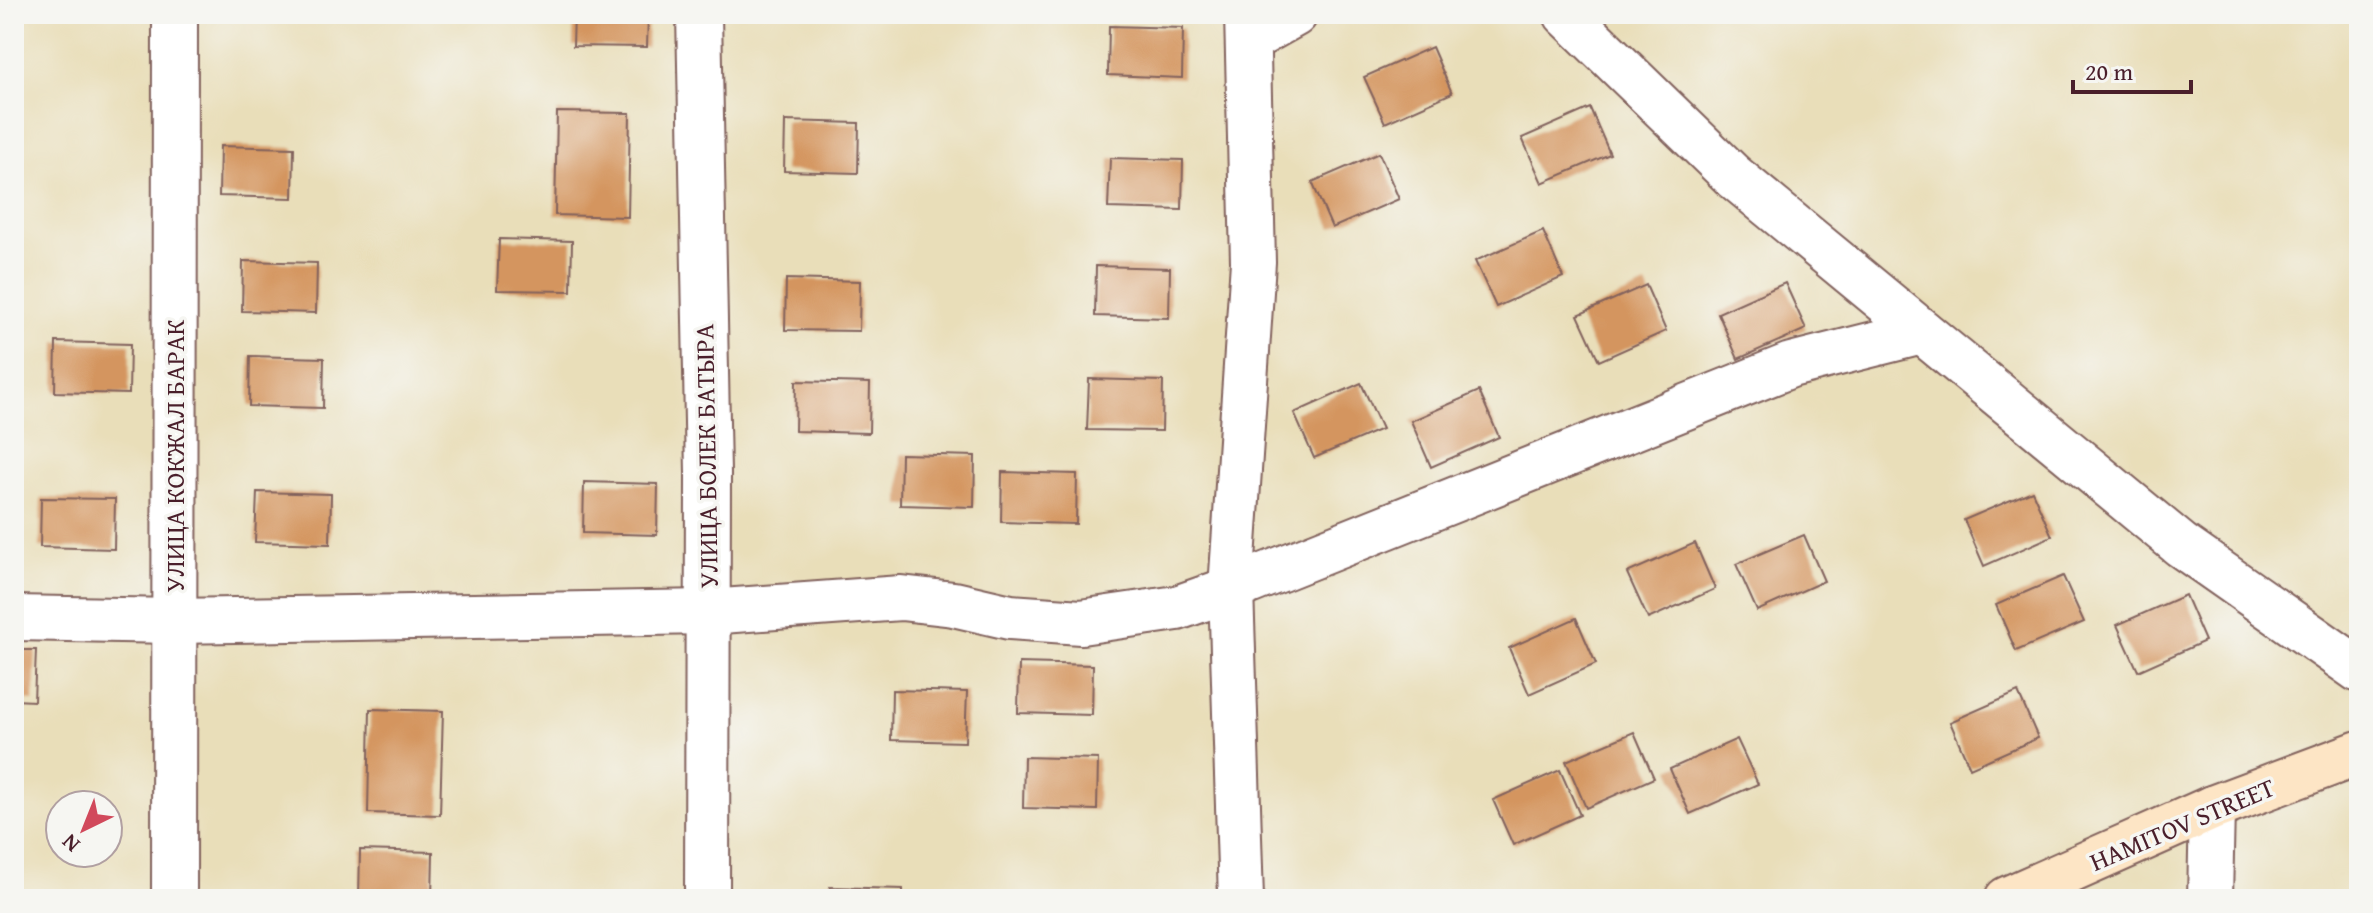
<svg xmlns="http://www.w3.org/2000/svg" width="2373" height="913" font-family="'Gentium Book Plus',serif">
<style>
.building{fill:#d4955e}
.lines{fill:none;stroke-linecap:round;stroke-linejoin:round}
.street-casing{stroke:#82625d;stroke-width:48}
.secondary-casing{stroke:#82625d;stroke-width:48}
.street{stroke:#fff;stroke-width:44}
.secondary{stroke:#fde5c5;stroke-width:44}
.labels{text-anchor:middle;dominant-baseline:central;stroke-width:7;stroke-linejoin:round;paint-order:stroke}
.street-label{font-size:26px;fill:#4a1f2b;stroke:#f6f6f2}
</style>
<rect width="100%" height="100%" fill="#f6f6f2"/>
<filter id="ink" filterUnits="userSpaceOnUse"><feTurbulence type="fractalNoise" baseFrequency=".0125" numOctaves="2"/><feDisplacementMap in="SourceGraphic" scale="16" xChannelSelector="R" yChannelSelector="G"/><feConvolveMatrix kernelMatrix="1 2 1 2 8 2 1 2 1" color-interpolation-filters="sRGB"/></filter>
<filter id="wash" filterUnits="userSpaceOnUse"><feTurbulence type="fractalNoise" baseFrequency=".006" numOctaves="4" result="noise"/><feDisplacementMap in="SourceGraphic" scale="32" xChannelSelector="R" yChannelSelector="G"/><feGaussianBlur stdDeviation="1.8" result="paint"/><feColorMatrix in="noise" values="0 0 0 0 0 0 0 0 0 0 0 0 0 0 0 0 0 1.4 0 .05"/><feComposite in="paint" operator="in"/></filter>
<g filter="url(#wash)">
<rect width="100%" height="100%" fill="#e9deb9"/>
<g id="blocks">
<g class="building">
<polygon points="574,14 648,14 647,47 573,46"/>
<polygon points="1109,26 1183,28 1182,78 1108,75"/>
<polygon points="1432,47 1452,93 1385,123 1364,77"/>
<polygon points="1590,108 1610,154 1542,183 1522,138"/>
<polygon points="557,112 630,113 628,217 555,215"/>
<polygon points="785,121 859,123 858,173 784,171"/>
<polygon points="220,146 294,148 293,198 219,196"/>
<polygon points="1379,153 1399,199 1332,228 1312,182"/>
<polygon points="1110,158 1183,160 1182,210 1108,208"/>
<polygon points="1543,231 1563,277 1496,307 1475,261"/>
<polygon points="499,239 572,241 571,291 497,290"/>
<polygon points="243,261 317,263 316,313 242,311"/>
<polygon points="1096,266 1170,268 1169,318 1095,316"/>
<polygon points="786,279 860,281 859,331 785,330"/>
<polygon points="1785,283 1806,329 1738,359 1718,313"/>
<polygon points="1646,285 1666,331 1599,361 1578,315"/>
<polygon points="56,342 130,344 129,394 55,392"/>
<polygon points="250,356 324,358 323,408 249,406"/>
<polygon points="1089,379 1163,381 1162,431 1087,430"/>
<polygon points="796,381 870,383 869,433 795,431"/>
<polygon points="1361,383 1382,429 1314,458 1294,413"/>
<polygon points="1479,391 1499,437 1431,467 1411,421"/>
<polygon points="901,454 975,456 974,507 900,505"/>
<polygon points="1002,472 1077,474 1076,524 1001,522"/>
<polygon points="584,482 658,484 657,535 583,533"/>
<polygon points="2032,491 2052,536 1984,566 1964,520"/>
<polygon points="257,492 331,494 330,544 255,542"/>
<polygon points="41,498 115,499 114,549 40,547"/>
<polygon points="1804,535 1824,581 1757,611 1736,564"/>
<polygon points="1695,543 1715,589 1648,619 1627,573"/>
<polygon points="2063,576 2084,622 2016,651 1996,605"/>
<polygon points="2185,595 2205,641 2138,671 2117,625"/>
<polygon points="1576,618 1596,664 1529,694 1509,648"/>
<polygon points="14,650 36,650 34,701 14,700"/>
<polygon points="1019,663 1093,665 1092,715 1018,713"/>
<polygon points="892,690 967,692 965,742 891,740"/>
<polygon points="2018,692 2038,738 1970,768 1950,722"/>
<polygon points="370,709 443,711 440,815 368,813"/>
<polygon points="1634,732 1654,778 1586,808 1566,761"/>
<polygon points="1737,739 1758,784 1690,814 1670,769"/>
<polygon points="1024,757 1098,759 1097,810 1023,808"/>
<polygon points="1560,770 1580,815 1513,845 1493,800"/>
<polygon points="360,850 433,852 432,899 359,899"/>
<polygon points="830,887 903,889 903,899 829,899"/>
</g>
</g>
</g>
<g filter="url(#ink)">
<use href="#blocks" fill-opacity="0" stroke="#82625d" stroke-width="2"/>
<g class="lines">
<defs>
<g id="street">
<polyline points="699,14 708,473 707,899"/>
<polyline points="1566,14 1732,175 2181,545 2359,670"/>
<polyline points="1249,40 1295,14"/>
<polyline points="14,618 174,621 708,612 901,598 954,604 1010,617 1081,622 1177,608 1231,589 1791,365 1922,332"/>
<polyline points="174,899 175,14"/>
<polyline points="1241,899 1231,589 1253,262 1247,14"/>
<polyline points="2210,899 2212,808"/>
</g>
<polyline id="secondary" points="2007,899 2212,808 2359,753"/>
</defs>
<use href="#street" class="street-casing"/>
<use href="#secondary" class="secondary-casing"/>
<use href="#street" class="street"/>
<use href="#secondary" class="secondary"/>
</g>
</g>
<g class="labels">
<g class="street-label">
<text transform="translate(174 456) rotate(-90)">УЛИЦА КОКЖАЛ БАРАК</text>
<text transform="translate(706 456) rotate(-91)">УЛИЦА БОЛЕК БАТЫРА</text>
<text transform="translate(2182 824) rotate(-23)">HAMITOV STREET</text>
</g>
</g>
<rect width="2373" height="913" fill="none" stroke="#f6f6f2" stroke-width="48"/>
<g transform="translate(84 829) rotate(223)"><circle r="38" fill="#f6f6f2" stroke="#b1a0a2" stroke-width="2"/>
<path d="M0-6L14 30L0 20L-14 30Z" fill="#d1495b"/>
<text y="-12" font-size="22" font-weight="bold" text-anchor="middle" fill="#4a1f2b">N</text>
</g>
<path d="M2073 80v12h118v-12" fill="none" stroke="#4a1f2b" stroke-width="4"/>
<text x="2085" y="80" font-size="24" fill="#4a1f2b" stroke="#f6f6f2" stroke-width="6" paint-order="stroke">20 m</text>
</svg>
